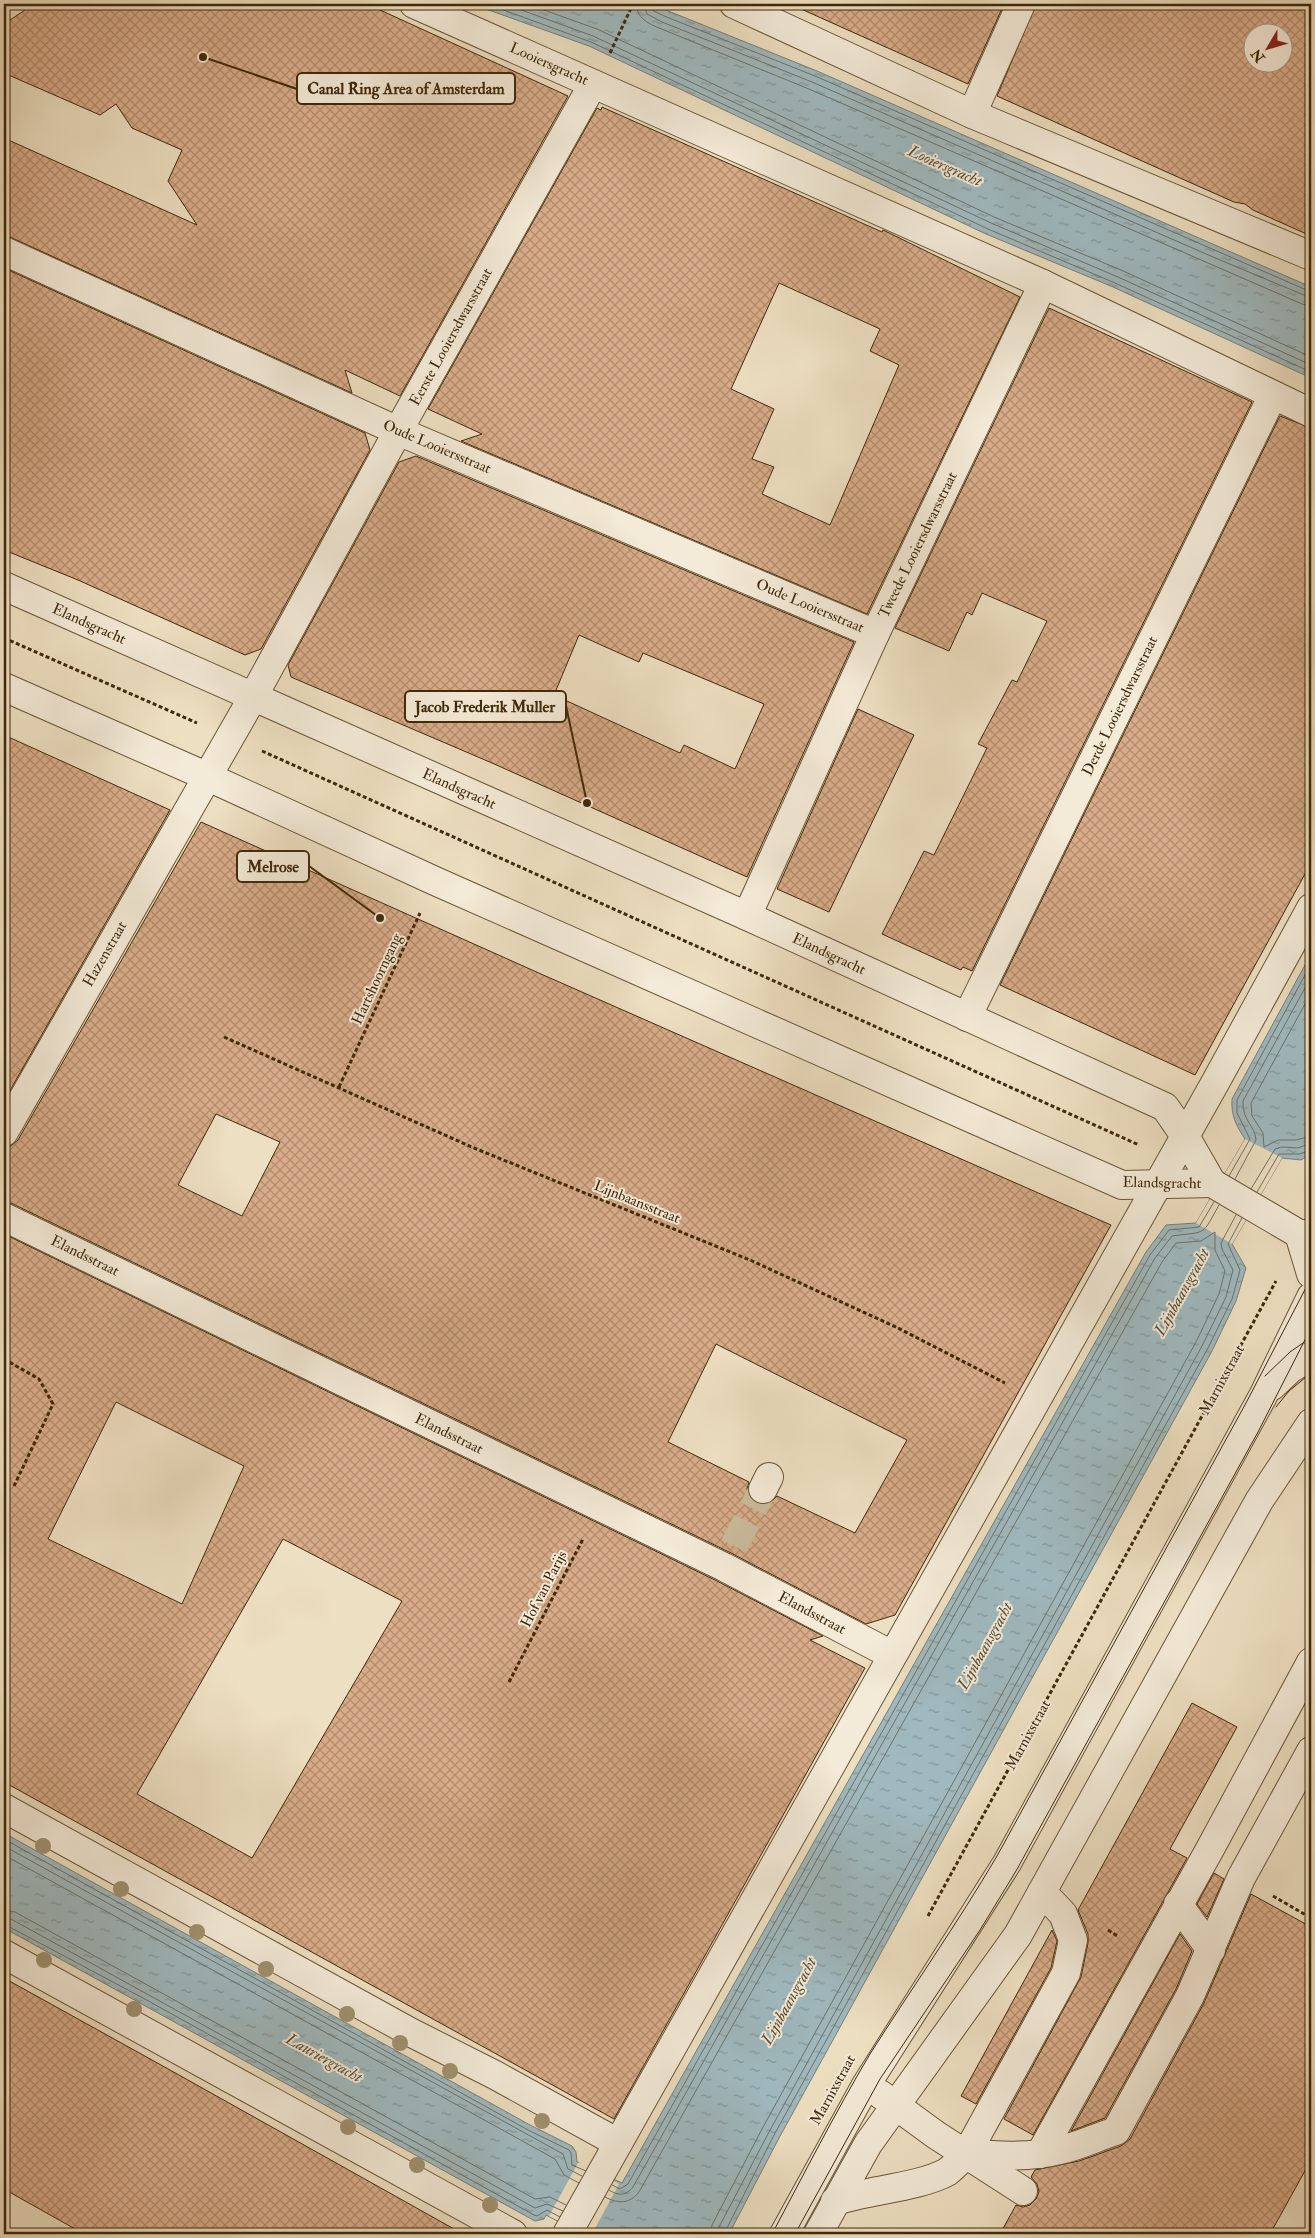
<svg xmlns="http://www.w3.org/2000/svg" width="1315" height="2238" font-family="'IM FELL Double Pica',serif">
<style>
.water{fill:url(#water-ripples);stroke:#797f77}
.pier{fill:#eddfc1}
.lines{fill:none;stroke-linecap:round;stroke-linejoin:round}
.shore{stroke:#707164;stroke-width:1}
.building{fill:url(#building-cross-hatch);stroke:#40290a;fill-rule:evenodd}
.minor-tunnel{stroke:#cabb9c;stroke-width:28;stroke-dasharray:28 14;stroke-linecap:butt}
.minor-casing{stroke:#6b5638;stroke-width:30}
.path{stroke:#40290a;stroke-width:3;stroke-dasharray:4 2.5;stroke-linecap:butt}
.minor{stroke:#f3ead7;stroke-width:28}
.tram{stroke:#40290a;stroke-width:1}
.tree{fill:#9f906e}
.labels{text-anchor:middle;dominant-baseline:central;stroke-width:4;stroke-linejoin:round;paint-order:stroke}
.street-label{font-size:15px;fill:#40290a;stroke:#f3ead7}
.water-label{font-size:16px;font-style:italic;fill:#584d37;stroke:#f3ead7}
.leader{fill:none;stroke:#40290a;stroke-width:2}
.callout-dot{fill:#40290a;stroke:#f3ead7;stroke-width:2}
.callout{fill:#f3ead7;stroke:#40290a;stroke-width:2}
.callout-label{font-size:16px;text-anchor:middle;font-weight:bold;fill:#40290a}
</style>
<defs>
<pattern id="water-ripples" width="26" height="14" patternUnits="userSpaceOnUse" patternTransform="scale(1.25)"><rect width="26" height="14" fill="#9fb9bf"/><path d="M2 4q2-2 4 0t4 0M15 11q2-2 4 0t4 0" fill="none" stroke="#839699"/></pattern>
<pattern id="building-cross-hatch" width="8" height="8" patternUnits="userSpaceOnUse" patternTransform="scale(1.25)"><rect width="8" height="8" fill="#d9ac89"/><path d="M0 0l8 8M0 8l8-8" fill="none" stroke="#b18c6e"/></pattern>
</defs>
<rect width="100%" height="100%" fill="#eddfc1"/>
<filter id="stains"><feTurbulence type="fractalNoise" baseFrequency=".004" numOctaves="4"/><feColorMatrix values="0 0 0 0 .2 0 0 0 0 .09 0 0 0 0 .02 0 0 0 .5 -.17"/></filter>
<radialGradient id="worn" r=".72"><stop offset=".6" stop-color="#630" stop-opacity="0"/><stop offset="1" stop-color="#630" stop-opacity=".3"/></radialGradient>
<g class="water">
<polygon points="472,4 651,4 817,71 1311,287 1311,378 1113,287 986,234 589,46"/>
<path d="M1311,954V1154L1301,1160L1282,1158L1232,1244L1246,1268L1236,1301L1212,1351L779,2138L729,2234H582L546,2215L544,2219L535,2221L4,1928V1833L530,2125L572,2146L576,2152L577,2162L622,2183L1146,1252L1166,1225L1196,1223L1245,1139C1236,1125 1231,1116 1232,1099Z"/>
</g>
<g class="pier">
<polygon points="1245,1139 1282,1158 1232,1244 1196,1223"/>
<polygon points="581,2162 619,2184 592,2234 582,2234 549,2216 578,2163"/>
</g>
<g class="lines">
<g class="shore">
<polyline points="487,4 591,42 988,229 1115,283 1311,372"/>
<polyline points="505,4 593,36 991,223 1118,277 1311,365"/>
<polyline points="527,4 597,29 994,217 1121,270 1311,357"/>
<path d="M636,4C637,18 647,23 659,28L809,89L1302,304L1311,306"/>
<polyline points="644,4 647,14 662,22 812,82 1213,257 1311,298"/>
<polyline points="650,4 652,10 664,16 815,76 1311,292"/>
<polyline points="1311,993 1251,1103 1252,1116 1263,1133 1264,1147 1278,1140 1296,1140 1311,1136"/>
<polyline points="1229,1176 1250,1139 1237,1113 1237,1100 1311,964"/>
<path d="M1235,1179L1256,1140C1255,1125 1242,1121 1243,1101L1311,977"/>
<polyline points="1251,1189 1275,1149 1282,1147 1298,1148 1311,1143"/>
<polyline points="1257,1192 1279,1154 1299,1154 1311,1150"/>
<polyline points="4,1839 528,2130 569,2150 571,2153 572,2165 586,2171"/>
<polyline points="4,1846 563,2154 568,2169 582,2176"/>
<polyline points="4,1855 555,2159 564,2175 579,2183"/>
<polyline points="4,1910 15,1912 535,2199 550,2197 566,2205"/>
<polyline points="4,1918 11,1919 535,2208 547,2204 563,2211"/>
<polyline points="4,1924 143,1998 534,2215 537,2216 547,2210 560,2217"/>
<polyline points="612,2185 620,2189 628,2184 1150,1255 1169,1230 1199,1227 1214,1202"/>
<path d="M609,2190C618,2196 626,2196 633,2187L1155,1258L1172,1236C1208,1231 1201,1237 1219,1205"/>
<path d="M605,2197C618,2204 630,2204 639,2192L1162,1262L1176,1243L1201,1241L1215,1232V1250L1225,1271L1219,1294L1196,1342L762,2129L712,2225L711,2234"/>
<polyline points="718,2234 719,2227 769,2132 1202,1346 1226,1297 1233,1270 1222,1249 1221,1243 1236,1215"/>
<polyline points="724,2234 774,2135 1208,1348 1232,1299 1240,1270 1228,1244 1242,1218"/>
</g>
</g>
<g class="building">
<polygon points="34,4 367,4 568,96 400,396 345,370 352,393 10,237 4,236 4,138 197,225 168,181 182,150 132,128 116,104 100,115 4,73 4,24"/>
<polygon points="790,4 1004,4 968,84"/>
<path d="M1036,4H1311V236L1253,210L1245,204L1234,202L1189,182L997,96ZM1252,32H1282V62H1252Z"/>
<path d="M602,107L882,232L883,230L1020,297L867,614L461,441L482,434L428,409L597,108L601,110ZM779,283L880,329L870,351L899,365L830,525L762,494L774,467L752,459L774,409L731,389Z"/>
<polygon points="4,268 365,433 370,450 261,649 245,655 78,580 4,550"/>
<polygon points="1049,308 1252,402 972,971 963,967 961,970 882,934 924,851 934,855 987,748 978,744 1012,680 1017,682 1047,621 982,593 972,615 967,612 949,651 895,628"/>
<polygon points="1280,416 1311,428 1311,863 1195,1075 1000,985"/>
<path d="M416,456L854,642L747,877L492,763L291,677L288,665L399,462ZM579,635L639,662L643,653L764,704L735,769L684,745L680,753L554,695Z"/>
<polygon points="858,709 914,735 829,912 777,889"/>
<polygon points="4,735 170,810 4,1101"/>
<path d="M201,822L541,974L1111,1225L895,1615L866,1624L731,1553L11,1203L4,1202V1148L11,1146L18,1140ZM216,1114L280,1142L242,1216L178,1185ZM716,1344L907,1440L855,1533L777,1496L771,1502L763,1505L756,1503L750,1497L747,1489L749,1482L668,1442Z"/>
<path d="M4,1234L717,1581L823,1636L810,1640L865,1668L614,2119L4,1782ZM116,1402L244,1466L182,1604L48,1539ZM283,1539L402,1601L252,1858L137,1794Z"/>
<polygon points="1192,1703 1237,1727 1170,1849 1187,1858 1033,2135 1004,2119 1081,1977 1088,1943 1088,1934 1078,1910"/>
<polygon points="1214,1873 1224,1879 1207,1917 1197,1904"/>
<polygon points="1251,1894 1311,1927 1311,2160 1270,2234 1000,2234 1016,2205 1023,2207 1030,2205 1036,2199 1039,2192 1037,2184 1031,2177 1035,2170 1079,2161 1121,2146 1130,2139 1204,2003"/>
<polygon points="1052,1930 1057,1941 1051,1968 976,2104 961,2096"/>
<polygon points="1180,1934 1192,1951 1176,1989 1105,2118 1071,2131"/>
<polygon points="4,1978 170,2070 463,2234 84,2234 4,2189"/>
</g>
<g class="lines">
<polyline class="minor-tunnel" points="734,1546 763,1489"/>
<defs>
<g id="minor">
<polyline points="414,4 1043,284 1311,413"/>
<polyline points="734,4 972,114 1311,256"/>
<polyline points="972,114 1021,4"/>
<polyline points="4,251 398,431 875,634"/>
<polyline points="4,586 747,916 1165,1107 1185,1136 1212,1183"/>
<polyline points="4,687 206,776 435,881 1122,1185 1212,1183"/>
<polyline points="747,916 875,634 1043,284"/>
<polyline points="967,1017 1273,395"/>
<polyline points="4,1132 253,697 398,431 593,84"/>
<polyline points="1212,1183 1299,1234 1311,1234"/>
<polyline points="4,1217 724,1567 892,1655"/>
<polyline points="1299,1234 1311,1274"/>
<polyline points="1272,1386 1290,1369 1311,1356"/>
<polyline points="763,1489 769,1477"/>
<polyline points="4,1808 410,2032 495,2075 618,2143"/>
<polyline points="1178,1904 1211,1950"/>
<polyline points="4,1954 513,2234"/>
<polyline points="880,2094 936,2135 1023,2191"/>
<path d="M967,2153C998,2156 1029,2158 1060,2150C1079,2146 1097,2137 1116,2131L1190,1996L1241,1878L1311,1751"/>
<polyline points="1040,2154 1210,1849 1311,1662"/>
<path d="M835,2201C868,2190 920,2187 947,2172C954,2167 961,2159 967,2153L1066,1973L1073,1940L1063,1914L1042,1892"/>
<polyline points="567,2234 1215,1083 1311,908"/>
<polyline points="784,2234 866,2085 1007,1863 1263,1396 1311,1297"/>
<polyline points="818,2234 868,2144 1018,1935 1259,1501 1311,1423"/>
</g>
</defs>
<use href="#minor" class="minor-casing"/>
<g class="path">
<polyline points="679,4 689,7 693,4"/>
<polyline points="610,53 633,4"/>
<polyline points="4,638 197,723"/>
<polyline points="262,751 1139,1145"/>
<polyline points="224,1037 474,1148 750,1260 898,1328 1005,1383"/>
<polyline points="339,1087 420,913"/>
<polyline points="4,1359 39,1379 53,1404 14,1486"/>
<polyline points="509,1682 583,1539"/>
<polyline points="1273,1896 1311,1918"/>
<polyline points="928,1916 1276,1281"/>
<polyline points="1108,1930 1119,1937"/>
</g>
<use href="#minor" class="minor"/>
<g class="tram">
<polyline points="1265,1376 1290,1352 1303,1343"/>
<polyline points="1276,1407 1289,1391 1311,1373"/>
<path d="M772,2234C804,2174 835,2113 870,2054C912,1988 957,1924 997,1856L1246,1403L1311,1278"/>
<polyline points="795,2234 880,2079 980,1930 1016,1871 1258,1432 1311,1328"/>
</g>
</g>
<g class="tree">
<circle cx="43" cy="1846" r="8"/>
<circle cx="121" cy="1889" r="8"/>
<circle cx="197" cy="1932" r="8"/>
<circle cx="44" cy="1960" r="8"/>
<circle cx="266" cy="1969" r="8"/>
<circle cx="134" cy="2009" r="8"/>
<circle cx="347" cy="2014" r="8"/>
<circle cx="400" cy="2043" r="8"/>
<circle cx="450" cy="2071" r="8"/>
<circle cx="542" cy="2121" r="8"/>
<circle cx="348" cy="2127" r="8"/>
<circle cx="417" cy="2165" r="8"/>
<circle cx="490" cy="2205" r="8"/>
</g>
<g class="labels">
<g class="street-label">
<text transform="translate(549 64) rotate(24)">Looiersgracht</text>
<text transform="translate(451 337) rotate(-61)">Eerste Looiersdwarsstraat</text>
<text transform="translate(437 447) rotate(23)">Oude Looiersstraat</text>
<text transform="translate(918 545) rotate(-64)">Tweede Looiersdwarsstraat</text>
<text transform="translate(810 606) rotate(23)">Oude Looiersstraat</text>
<text transform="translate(89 624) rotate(24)">Elandsgracht</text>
<text transform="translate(1120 706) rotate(-64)">Derde Looiersdwarsstraat</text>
<text transform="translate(459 789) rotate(24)">Elandsgracht</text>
<text transform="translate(105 954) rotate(-60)">Hazenstraat</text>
<text transform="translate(829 954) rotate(25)">Elandsgracht</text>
<text transform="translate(377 979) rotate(-65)">Hartshoorngang</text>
<text transform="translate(1162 1183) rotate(1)">Elandsgracht</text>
<text transform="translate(637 1202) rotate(22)">Lijnbaansstraat</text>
<text transform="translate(85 1256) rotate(26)">Elandsstraat</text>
<text transform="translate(1222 1380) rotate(-61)">Marnixstraat</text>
<text transform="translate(449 1434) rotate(26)">Elandsstraat</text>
<text transform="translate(544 1589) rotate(-63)">Hof van Parijs</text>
<text transform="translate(812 1613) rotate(28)">Elandsstraat</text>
<text transform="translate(1028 1735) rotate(-61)">Marnixstraat</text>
<text transform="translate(833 2090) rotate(-61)">Marnixstraat</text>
</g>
<g class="water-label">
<text transform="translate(945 166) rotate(24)">Looiersgracht</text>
<text transform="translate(1182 1292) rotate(-61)">Lijnbaansgracht</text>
<text transform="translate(985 1646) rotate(-61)">Lijnbaansgracht</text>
<text transform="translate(789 2001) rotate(-61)">Lijnbaansgracht</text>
<text transform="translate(324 2058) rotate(29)">Lauriergracht</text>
</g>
</g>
<path class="leader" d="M203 57L297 89M587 803L566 706M380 918L309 866"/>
<g class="callout-dot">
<circle cx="203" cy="57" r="5"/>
<circle cx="587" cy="803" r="5"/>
<circle cx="380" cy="918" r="5"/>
</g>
<g class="callout">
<rect x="297" y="73" width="218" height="31" rx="5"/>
<rect x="405" y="691" width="161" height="31" rx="5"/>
<rect x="237" y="851" width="72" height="31" rx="5"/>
</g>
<g class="callout-label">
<text x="406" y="94">Canal Ring Area of Amsterdam</text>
<text x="485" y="712">Jacob Frederik Muller</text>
<text x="273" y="872">Melrose</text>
</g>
<rect width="1315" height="2238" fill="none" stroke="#eddfc1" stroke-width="20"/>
<rect x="5" y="5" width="1305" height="2228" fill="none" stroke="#40290a" stroke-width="2.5"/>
<rect x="10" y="10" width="1295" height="2218" fill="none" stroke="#40290a"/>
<g transform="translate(1268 48) rotate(232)"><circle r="24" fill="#f3ead7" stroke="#ab9d85"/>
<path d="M0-4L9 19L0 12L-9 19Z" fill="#8f2418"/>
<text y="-8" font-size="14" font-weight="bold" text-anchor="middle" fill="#40290a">N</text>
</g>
<rect width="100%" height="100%" filter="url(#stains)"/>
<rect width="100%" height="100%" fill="url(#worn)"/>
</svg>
